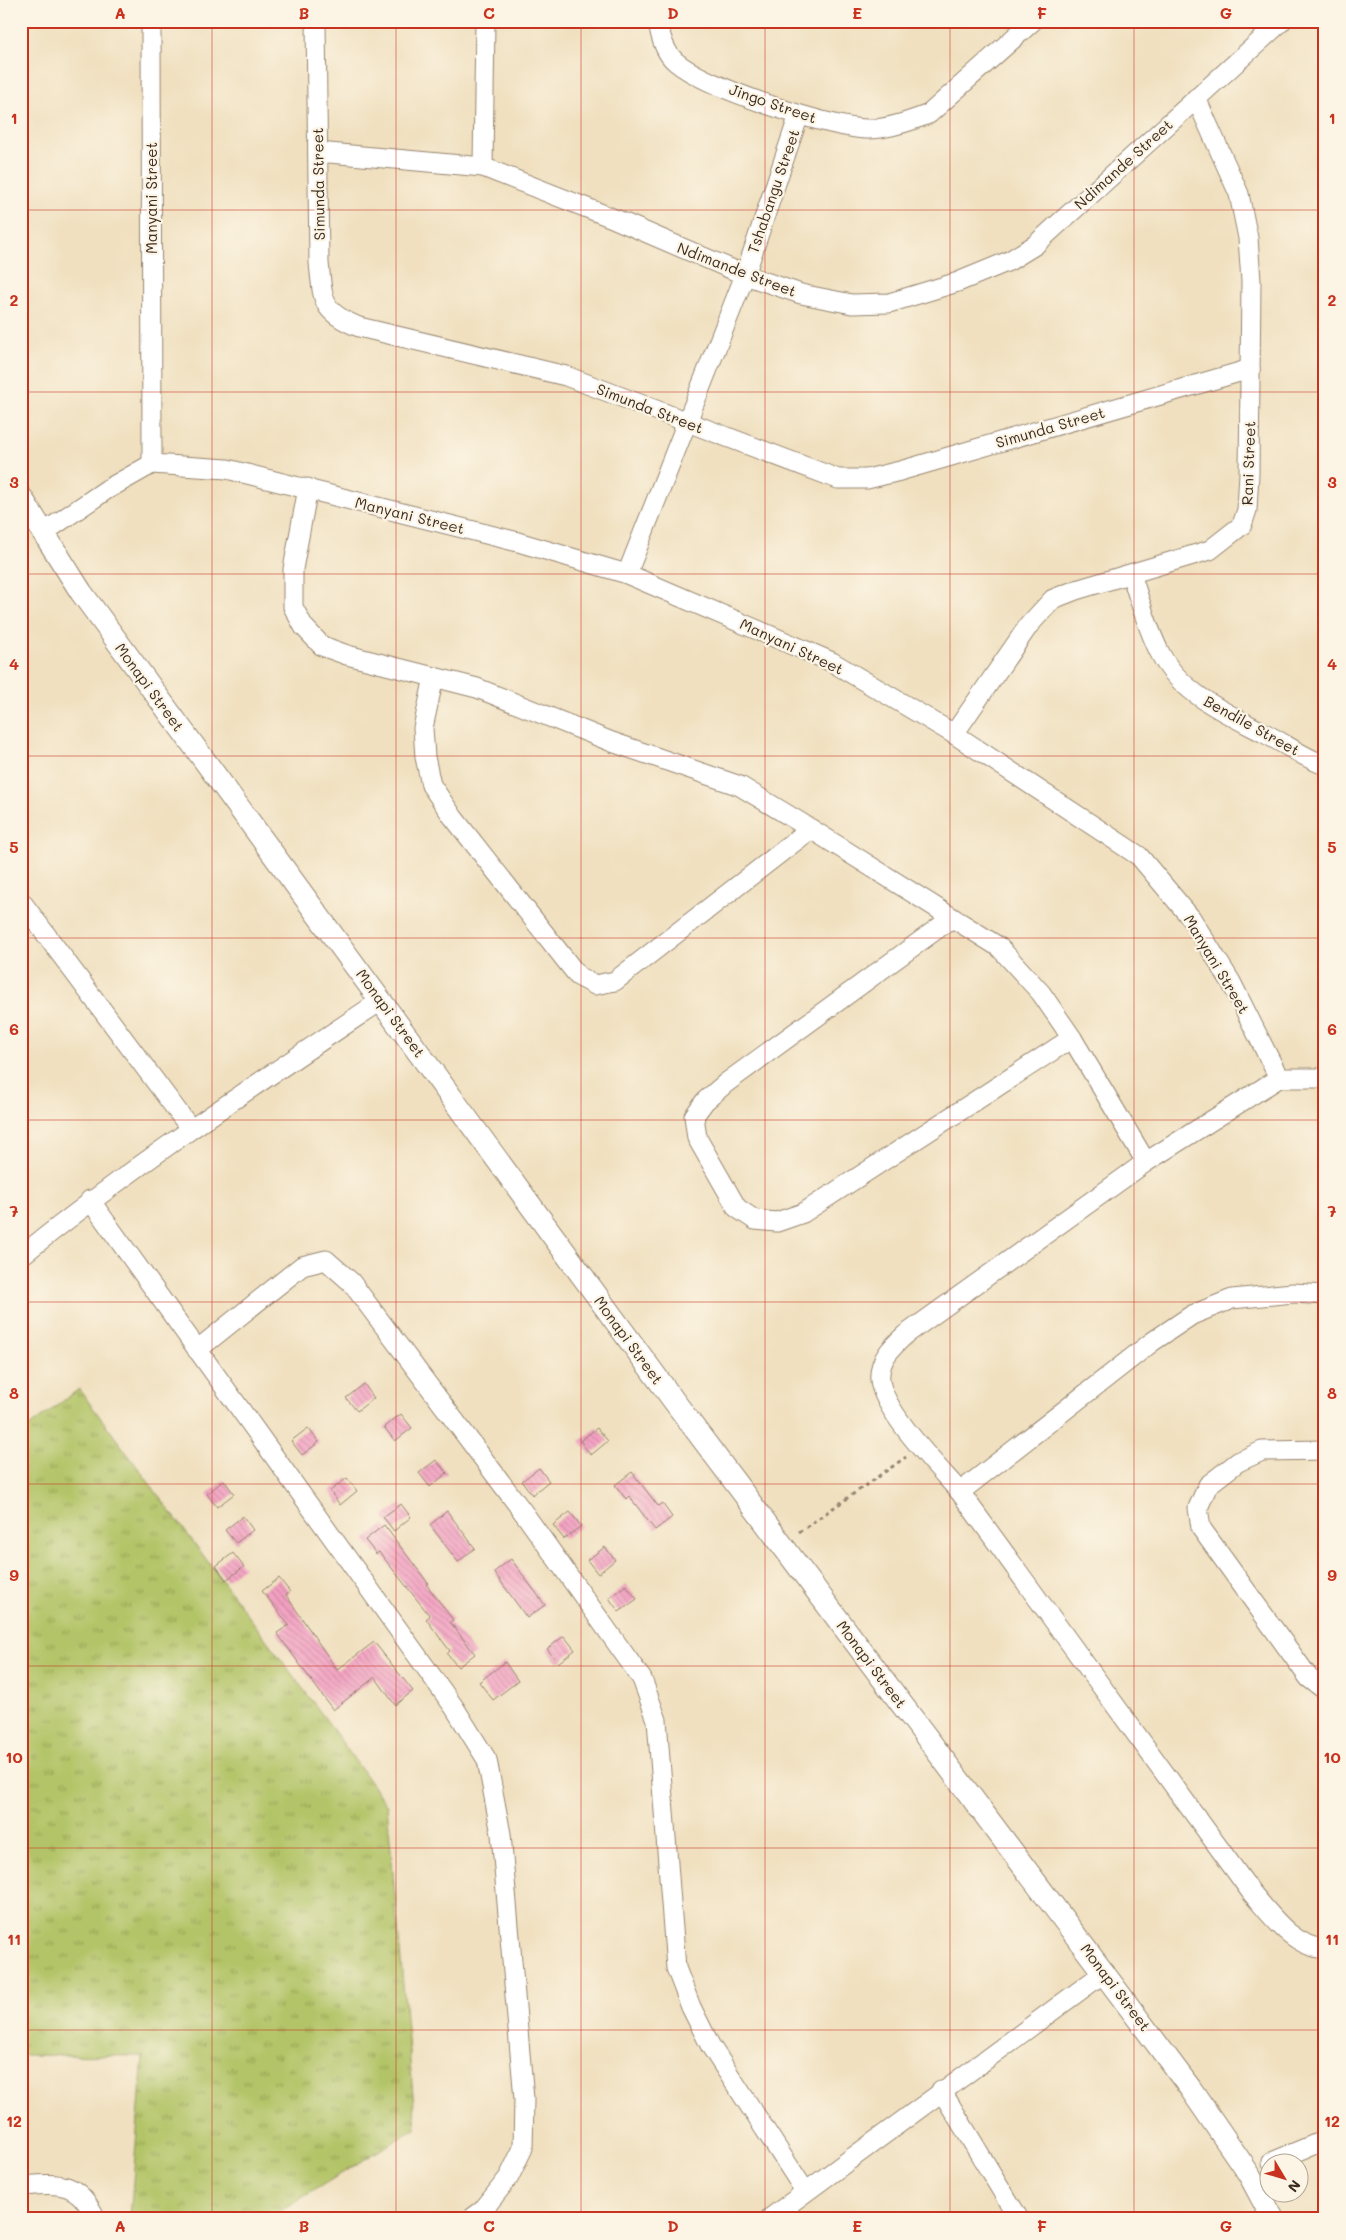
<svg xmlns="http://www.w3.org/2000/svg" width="1346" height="2240" font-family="Mali,sans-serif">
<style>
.grass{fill:url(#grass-tufts);stroke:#777742}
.building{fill:url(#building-back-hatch)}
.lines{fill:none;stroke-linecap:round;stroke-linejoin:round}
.minor-casing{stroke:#96856f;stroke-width:21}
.tertiary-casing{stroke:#96856f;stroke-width:24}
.path{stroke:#96856f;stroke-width:3;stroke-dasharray:4 4;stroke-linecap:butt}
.minor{stroke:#fff;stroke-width:19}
.tertiary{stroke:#fff;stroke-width:22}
.grid{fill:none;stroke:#c8321e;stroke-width:1;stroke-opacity:0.55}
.labels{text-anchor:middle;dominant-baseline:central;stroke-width:4.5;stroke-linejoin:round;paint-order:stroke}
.street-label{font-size:15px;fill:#3b2a1e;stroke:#fcf5e5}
.neatline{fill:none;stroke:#c8321e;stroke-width:2}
.grid-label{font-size:16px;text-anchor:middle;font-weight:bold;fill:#c8321e}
</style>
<defs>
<pattern id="grass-tufts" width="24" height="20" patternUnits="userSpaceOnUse" patternTransform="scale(1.25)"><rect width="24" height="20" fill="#b3c467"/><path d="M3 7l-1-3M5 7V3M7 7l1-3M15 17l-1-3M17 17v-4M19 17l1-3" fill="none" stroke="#939f54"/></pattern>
<pattern id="building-back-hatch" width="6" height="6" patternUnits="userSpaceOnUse" patternTransform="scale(1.25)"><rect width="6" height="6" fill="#f4a0c2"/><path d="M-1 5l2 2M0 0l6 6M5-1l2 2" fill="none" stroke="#c7839d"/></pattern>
</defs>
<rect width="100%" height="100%" fill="#fcf5e5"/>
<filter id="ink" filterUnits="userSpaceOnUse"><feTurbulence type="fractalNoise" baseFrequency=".02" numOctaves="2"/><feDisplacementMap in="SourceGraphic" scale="10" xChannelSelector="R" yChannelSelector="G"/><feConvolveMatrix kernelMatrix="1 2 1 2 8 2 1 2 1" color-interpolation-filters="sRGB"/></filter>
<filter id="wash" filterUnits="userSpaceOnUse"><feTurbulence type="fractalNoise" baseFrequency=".0096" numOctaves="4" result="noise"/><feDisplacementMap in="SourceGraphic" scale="20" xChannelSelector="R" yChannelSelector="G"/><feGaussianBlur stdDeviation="1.12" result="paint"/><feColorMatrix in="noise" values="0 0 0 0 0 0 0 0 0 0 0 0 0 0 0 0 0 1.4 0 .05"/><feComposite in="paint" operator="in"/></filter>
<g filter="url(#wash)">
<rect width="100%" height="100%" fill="#f0e0c0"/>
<polygon class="grass" points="79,1389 327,1721 387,1806 416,2128 267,2219 130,2219 143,2056 21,2055 21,1433"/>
<g id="blocks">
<g class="building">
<polygon points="364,1384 374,1398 357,1411 346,1398"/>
<polygon points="401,1414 412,1428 395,1441 384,1427"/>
<polygon points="308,1428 319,1442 302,1455 291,1441"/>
<polygon points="597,1428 608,1441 591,1455 580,1441"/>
<polygon points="436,1460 447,1473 430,1487 419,1473"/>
<polygon points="539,1468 549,1481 532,1495 522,1481"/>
<polygon points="632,1472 658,1506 662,1503 672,1517 655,1530 629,1496 626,1499 615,1485"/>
<polygon points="347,1478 357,1491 340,1505 330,1491"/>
<polygon points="224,1480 234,1494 217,1507 207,1494"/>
<polygon points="401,1504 411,1517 394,1531 383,1517"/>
<polygon points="447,1511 475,1548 458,1562 430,1525"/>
<polygon points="570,1512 581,1526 564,1539 553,1525"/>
<polygon points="243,1516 253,1530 236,1543 225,1530"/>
<polygon points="384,1525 428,1583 426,1584 453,1620 450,1622 475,1654 458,1667 447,1654 450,1651 426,1619 430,1616 379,1552 376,1554 365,1540"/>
<polygon points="605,1547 615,1560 598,1574 587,1560"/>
<polygon points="233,1553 244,1567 226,1580 216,1566"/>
<polygon points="511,1559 545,1605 527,1618 494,1572"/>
<polygon points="279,1578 290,1592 286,1595 337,1670 374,1642 413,1691 395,1705 375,1677 333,1710 277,1633 289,1625 262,1591"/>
<polygon points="626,1585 637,1599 619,1612 609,1598"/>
<polygon points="564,1636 575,1650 558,1663 547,1649"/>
<polygon points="505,1662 518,1681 493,1700 479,1682"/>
</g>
</g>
</g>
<g filter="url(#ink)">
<use href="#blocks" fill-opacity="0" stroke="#96856f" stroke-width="1"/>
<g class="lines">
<defs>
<g id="minor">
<polyline points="151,21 152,464"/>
<path d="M316,21L319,263C323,301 321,312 359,327L566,376L838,479H867L900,471L1250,369"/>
<path d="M658,21C660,36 664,52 676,62C707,88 826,127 866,129C886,130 911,121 929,114L1033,21"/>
<polyline points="318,152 483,167 615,219 745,275 801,294 852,304 889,303 958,282 1009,261 1035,245 1282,21"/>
<polyline points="483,167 485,21"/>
<polyline points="308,488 293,569 293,607 304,627 322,646 347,655 477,688 612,742 740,786 811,829 999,947 1041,993 1072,1038 1146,1162"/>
<polyline points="43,533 106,490 152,464 227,469 518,542 627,574 832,662 954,734 1139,856 1191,918 1231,982 1279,1078"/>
<polyline points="627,574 745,275 799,115"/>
<path d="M1131,574C1140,600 1147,628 1160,653C1180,693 1226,713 1264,733C1282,742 1306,759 1325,765"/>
<polyline points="434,677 423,728 425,757 431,785 453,817 578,976 595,985 615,981 811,829"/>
<polyline points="954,734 1029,625 1053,599 1076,590 1210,550 1242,525 1247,510 1249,473 1251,281 1248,238 1239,194 1196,98"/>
<polyline points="21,901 190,1128"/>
<polyline points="952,918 726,1083 705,1101 694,1116 697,1138 737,1208 755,1220 777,1222 803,1213 1072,1038"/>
<path d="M1325,1078H1279L1146,1162L905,1335C892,1347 878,1360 880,1380C883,1411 938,1467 960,1492L1251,1892C1271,1915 1293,1947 1325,1949"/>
<polyline points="90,1200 454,1707 487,1760 501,1834 524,2099 523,2148 509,2177 483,2210 471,2219"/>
<path d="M21,1256C138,1162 258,1083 382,1000"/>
<polyline points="197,1350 302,1266 326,1260 351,1282 526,1516 642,1679 657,1720 676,1968 691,2007 710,2045 805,2191"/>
<polyline points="1325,1450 1262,1451 1238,1462 1208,1485 1198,1508 1201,1528 1309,1678 1325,1690"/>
<polyline points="960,1492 1152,1342 1192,1315 1232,1299 1293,1293 1325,1295"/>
<polyline points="941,2090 1019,2219"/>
<polyline points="1272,2162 1325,2140"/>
<path d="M21,2186C59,2183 78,2180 96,2219"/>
<polyline points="769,2219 1105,1972"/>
</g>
<polyline id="tertiary" points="21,497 81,592 674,1401 1190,2088 1249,2174 1273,2219"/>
</defs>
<use href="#minor" class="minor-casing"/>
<use href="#tertiary" class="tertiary-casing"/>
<polyline class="path" points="799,1532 906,1457"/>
<use href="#minor" class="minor"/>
<use href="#tertiary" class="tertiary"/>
</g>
</g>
<path class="grid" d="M212,21V2219M396,21V2219M581,21V2219M765,21V2219M950,21V2219M1134,21V2219M21,210H1325M21,392H1325M21,574H1325M21,756H1325M21,938H1325M21,1120H1325M21,1302H1325M21,1484H1325M21,1666H1325M21,1848H1325M21,2030H1325"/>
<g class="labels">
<g class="street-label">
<text transform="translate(773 103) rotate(19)">Jingo Street</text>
<text transform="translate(1123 164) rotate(-42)">Ndimande Street</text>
<text transform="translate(318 184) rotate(-91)">Simunda Street</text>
<text transform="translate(773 191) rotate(-71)">Tshabangu Street</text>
<text transform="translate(151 198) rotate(-90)">Manyani Street</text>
<text transform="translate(737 269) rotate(21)">Ndimande Street</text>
<text transform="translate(650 408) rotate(21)">Simunda Street</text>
<text transform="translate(1050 427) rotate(-16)">Simunda Street</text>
<text transform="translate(1248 463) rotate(-88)">Rani Street</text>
<text transform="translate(410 515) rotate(14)">Manyani Street</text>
<text transform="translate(792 646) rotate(25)">Manyani Street</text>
<text transform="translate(150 687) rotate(54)">Monapi Street</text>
<text transform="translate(1252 725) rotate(29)">Bendile Street</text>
<text transform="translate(1217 964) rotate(59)">Manyani Street</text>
<text transform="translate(391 1013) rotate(54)">Monapi Street</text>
<text transform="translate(629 1340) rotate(54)">Monapi Street</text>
<text transform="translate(872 1664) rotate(53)">Monapi Street</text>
<text transform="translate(1116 1987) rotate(53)">Monapi Street</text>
</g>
</g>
<rect width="1346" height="2240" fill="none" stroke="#fcf5e5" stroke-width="55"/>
<g transform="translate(1284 2178) rotate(128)"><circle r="24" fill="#fcf5e5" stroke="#afa495"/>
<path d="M0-4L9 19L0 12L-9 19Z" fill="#c8321e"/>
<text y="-8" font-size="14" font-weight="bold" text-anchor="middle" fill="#3b2a1e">N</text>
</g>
<rect x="28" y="28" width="1290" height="2184" class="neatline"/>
<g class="grid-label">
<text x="120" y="19">A</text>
<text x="304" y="19">B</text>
<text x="489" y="19">C</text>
<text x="673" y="19">D</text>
<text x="857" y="19">E</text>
<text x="1042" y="19">F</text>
<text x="1226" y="19">G</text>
<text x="14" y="124">1</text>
<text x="1332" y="124">1</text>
<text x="14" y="306">2</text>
<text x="1332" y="306">2</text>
<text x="14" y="488">3</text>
<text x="1332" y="488">3</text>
<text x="14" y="670">4</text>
<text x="1332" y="670">4</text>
<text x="14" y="853">5</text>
<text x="1332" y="853">5</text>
<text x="14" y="1035">6</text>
<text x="1332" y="1035">6</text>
<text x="14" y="1217">7</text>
<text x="1332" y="1217">7</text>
<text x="14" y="1399">8</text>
<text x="1332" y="1399">8</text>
<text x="14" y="1581">9</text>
<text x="1332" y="1581">9</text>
<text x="14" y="1763">10</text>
<text x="1332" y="1763">10</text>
<text x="14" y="1945">11</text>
<text x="1332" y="1945">11</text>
<text x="14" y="2127">12</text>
<text x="1332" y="2127">12</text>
<text x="120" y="2232">A</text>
<text x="304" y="2232">B</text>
<text x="489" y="2232">C</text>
<text x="673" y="2232">D</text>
<text x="857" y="2232">E</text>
<text x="1042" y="2232">F</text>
<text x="1226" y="2232">G</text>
</g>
</svg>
